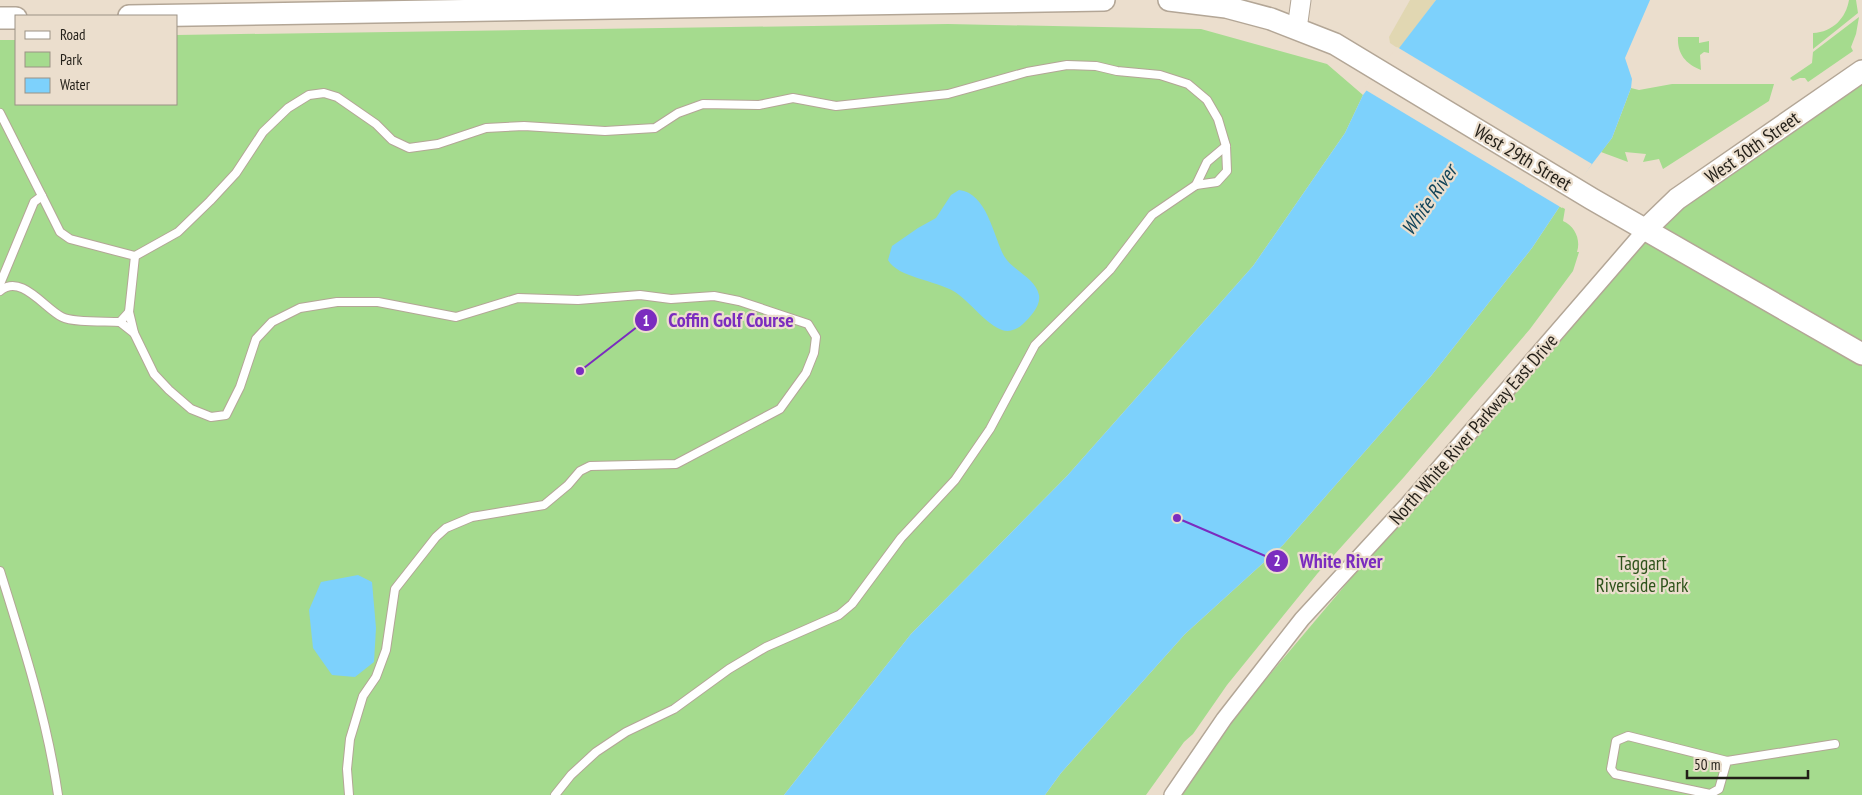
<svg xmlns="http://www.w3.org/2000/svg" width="1862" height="795" font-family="'PT Sans Narrow',sans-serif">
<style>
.green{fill:#a5db8e}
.sand{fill:#e1d7b2}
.water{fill:#7dd1fc}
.pier{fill:#ebdecd}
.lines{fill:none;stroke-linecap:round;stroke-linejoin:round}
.service-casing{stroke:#b3a696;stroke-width:10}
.minor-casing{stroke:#b3a696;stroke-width:18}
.tertiary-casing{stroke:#b3a696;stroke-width:21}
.secondary-casing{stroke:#b3a696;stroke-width:24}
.service{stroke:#fff;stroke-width:8}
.minor{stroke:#fff;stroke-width:15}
.tertiary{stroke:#fff;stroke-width:19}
.secondary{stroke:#fff;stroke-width:21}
.labels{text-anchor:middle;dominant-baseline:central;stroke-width:4.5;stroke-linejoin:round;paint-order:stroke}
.street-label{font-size:19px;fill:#231f18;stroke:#ebdecd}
.park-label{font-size:19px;fill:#2e531b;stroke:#ebdecd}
.water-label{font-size:20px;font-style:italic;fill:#134459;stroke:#ebdecd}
.leader{fill:none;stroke:#7b2cbf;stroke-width:2}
.callout-dot{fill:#7b2cbf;stroke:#ebdecd;stroke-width:2}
.mark-label{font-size:15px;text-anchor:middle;font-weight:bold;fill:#fff}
.callout-label{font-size:20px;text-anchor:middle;font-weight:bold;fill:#7b2cbf;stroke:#ebdecd;stroke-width:4.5;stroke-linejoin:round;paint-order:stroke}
</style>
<rect width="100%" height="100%" fill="#ebdecd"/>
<g class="green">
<path d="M1849,0H1856L1858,13L1813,49V33C1833,32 1846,18 1849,0Z"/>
<polygon points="1859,17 1856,34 1851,47 1853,51 1808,82 1805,78 1800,78 1793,81 1790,78 1812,63 1813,52"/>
<polygon points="948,24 1201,29 1327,64 1363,95 1345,133 1253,266 1067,476 911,634 784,795 0,795 0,40 16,40 16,104 176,104 176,35"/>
<path d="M1678,37H1699V43L1709,41V53L1704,52L1700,55L1701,70C1686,64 1677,54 1678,37Z"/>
<polygon points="1862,80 1862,795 1180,795 1233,718 1646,229"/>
<polygon points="1672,84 1774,84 1769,101 1663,169 1659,159 1643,162 1646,154 1625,152 1628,162 1601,152 1612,138 1631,88 1639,90"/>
<path d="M1560,206L1565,209L1563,221C1575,226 1581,240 1577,252H1579L1573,271L1530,329L1404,477L1317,574L1227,685L1193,734L1184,742L1146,795H1045L1061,773L1185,634L1283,545L1431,376L1532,248Z"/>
</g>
<polygon class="sand" points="1410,0 1436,0 1399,49 1390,43 1389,37"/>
<g class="water">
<polygon points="1436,0 1650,0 1625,58 1632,79 1631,88 1612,138 1560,206 1532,248 1431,376 1283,545 1185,634 1061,773 1045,795 784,795 911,634 1067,476 1253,266 1345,133 1363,95"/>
<path d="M959,190C987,193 993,235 1004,256C1013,271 1035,277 1039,295C1041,306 1030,317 1023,324C1018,329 1009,333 1002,330C987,325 970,302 955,292C936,280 898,278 888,260L892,246L918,228L936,218L951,195Z"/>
<polygon points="358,575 372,582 376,628 374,662 355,677 332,675 313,648 309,610 321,582"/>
</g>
<polygon class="pier" points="1397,47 1592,164 1562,208 1364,89"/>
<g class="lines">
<defs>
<g id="service">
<polyline points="0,113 42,196 34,202 0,284"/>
<polyline points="1196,185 1207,162 1226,146"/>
<polyline points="135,256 178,232 210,201 236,173 263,132 288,108 309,95 324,93 337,97 376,124 392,140 409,148 438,144 486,128 524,126 605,131 655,128 678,113 703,104 759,105 793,98 836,106 948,94 1027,72 1067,65 1096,66 1117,71 1160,75 1188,84 1207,100 1218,119 1226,146 1227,171 1217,182 1196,185 1152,215 1110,270 1035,345 990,429 955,480 901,538 852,604 839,615 766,647 729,669 674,709 626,732 596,752 571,775 555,795"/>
<path d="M0,291C21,273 45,309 62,317C74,323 106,321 120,322L129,312L135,256L70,239L60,232L42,196"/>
<polyline points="129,312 134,333"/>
<polyline points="120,322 134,333 154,374 169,390 191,409 211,417 226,415 240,387 256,339 272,322 300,308 337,302 378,302 456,317 518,298 578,300 640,295 671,299 714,296 739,301 808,324 816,337 814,353 806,373 780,409 676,464 590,466 580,471 568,485 544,505 472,517 446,528 436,537 395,589 386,650 376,677 363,696 350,739 347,769 349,795"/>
<path d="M0,571C23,644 47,719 58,795"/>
<polyline points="1727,761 1719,789 1710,794 1615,774 1611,769 1616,741 1628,736 1727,761 1835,744"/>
</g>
<polyline id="minor" points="1172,795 1224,719 1302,619 1408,504 1646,229"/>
<polyline id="tertiary" points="1297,29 1301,0"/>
<g id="secondary">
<polyline points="1169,0 1226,7 1271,19 1335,44 1592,199 1862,354"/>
<polyline points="129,16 1104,0"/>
<polyline points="0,18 16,18"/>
<polyline points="1646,229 1677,199 1862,71"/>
</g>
</defs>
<use href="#service" class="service-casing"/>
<use href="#minor" class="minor-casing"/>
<use href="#tertiary" class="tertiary-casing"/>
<use href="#secondary" class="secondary-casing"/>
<use href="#service" class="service"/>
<use href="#minor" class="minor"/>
<use href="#tertiary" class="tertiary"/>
<use href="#secondary" class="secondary"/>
</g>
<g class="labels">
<g class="street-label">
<text transform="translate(1752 147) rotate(-35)">West 30th Street</text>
<text transform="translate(1523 157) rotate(31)">West 29th Street</text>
<text transform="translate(1473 429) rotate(-49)">North White River Parkway East Drive</text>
</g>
<g class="park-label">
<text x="1642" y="563">Taggart<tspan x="1642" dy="22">Riverside Park</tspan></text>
</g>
<g class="water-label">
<text transform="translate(1429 200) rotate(-55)">White River</text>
</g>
</g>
<path class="leader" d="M580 371L646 320M1177 518L1277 561"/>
<g class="callout-dot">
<circle cx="580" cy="371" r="5"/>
<circle cx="1177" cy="518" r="5"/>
<circle cx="646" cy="320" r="12"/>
<circle cx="1277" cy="561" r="12"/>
</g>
<g class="mark-label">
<text x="646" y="326">1</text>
<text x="1277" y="566">2</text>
</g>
<g class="callout-label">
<text x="731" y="327">Coffin Golf Course</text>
<text x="1341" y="568">White River</text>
</g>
<rect x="15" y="15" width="162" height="90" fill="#ebdecd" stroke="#9b9285"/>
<rect x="25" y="31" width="25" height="8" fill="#ffffff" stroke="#9b9285"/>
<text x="60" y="40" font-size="15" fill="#231f18">Road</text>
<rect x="25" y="52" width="25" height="15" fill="#a5db8e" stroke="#9b9285"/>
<text x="60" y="65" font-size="15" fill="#231f18">Park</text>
<rect x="25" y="78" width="25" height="15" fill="#7dd1fc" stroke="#9b9285"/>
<text x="60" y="90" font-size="15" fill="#231f18">Water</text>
<path d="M1687 770v8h121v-8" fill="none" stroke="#231f18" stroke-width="2.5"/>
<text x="1694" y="770" font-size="15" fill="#231f18" stroke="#ebdecd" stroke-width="4" paint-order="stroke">50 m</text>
</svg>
